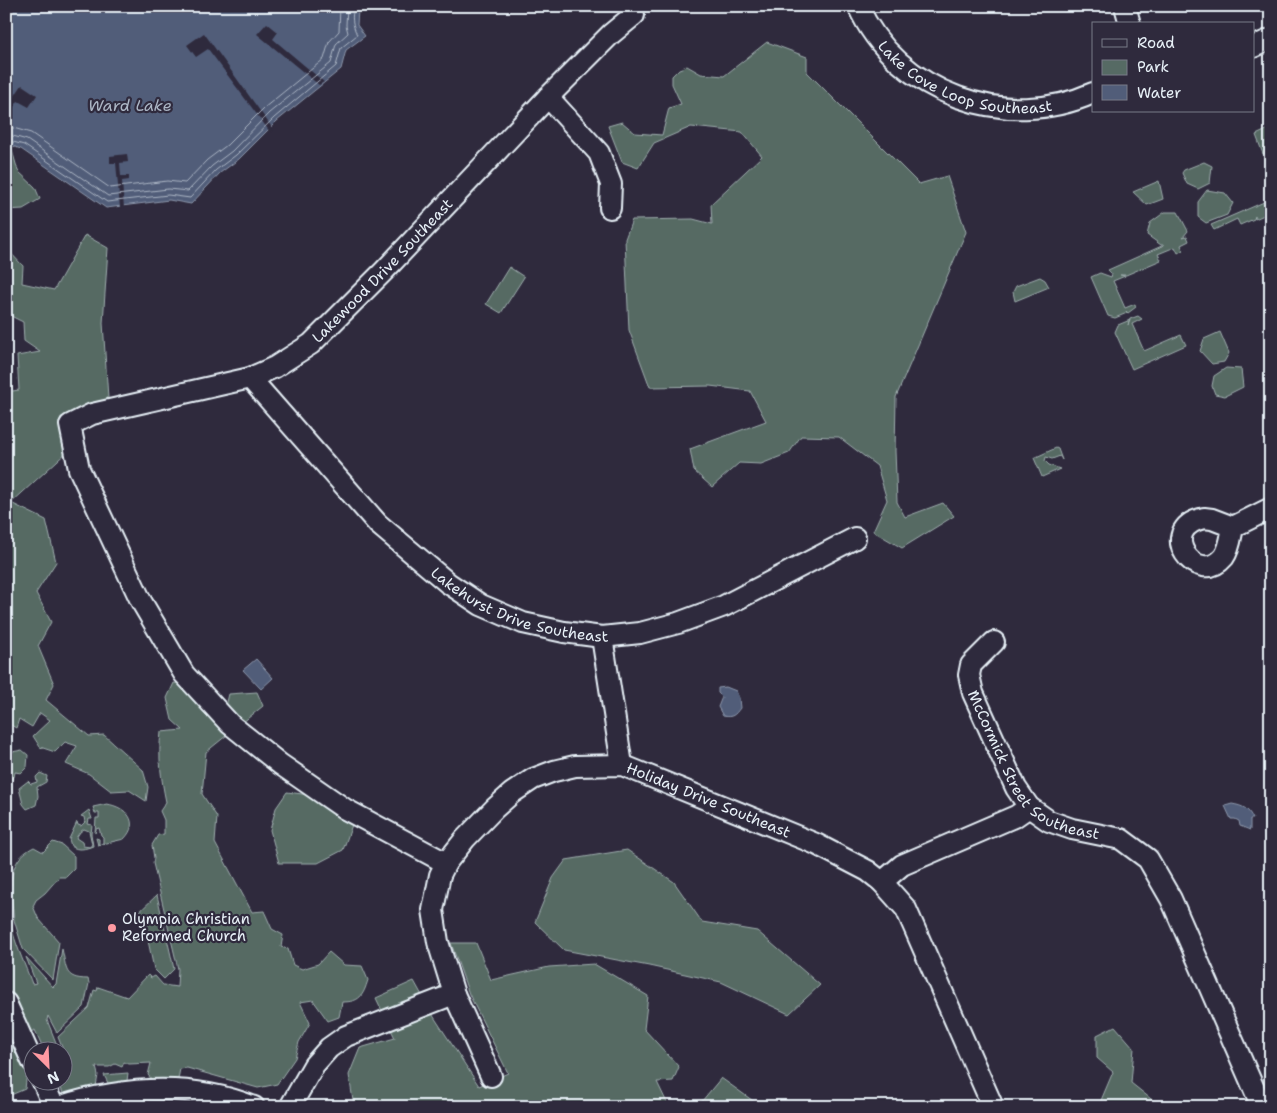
<svg xmlns="http://www.w3.org/2000/svg" width="1277" height="1113" font-family="'Shantell Sans',sans-serif">
<style>
.green{fill:#566a64;stroke:#9faeae;fill-rule:evenodd}
.water{fill:#515d79;stroke:#8d98ac}
.pier{fill:#2f2a3d}
.lines{fill:none;stroke-linecap:round;stroke-linejoin:round}
.shore{stroke:#acb6c5;stroke-width:1}
.minor-casing{stroke:#e8f1f8;stroke-width:24}
.minor{stroke:#2f2a3d;stroke-width:20}
.poi-dot{fill:#ff9aa2;stroke:#2f2a3d;stroke-width:2}
.labels{text-anchor:middle;dominant-baseline:central;stroke-width:4.5;stroke-linejoin:round;paint-order:stroke}
.street-label{font-size:15px;fill:#e8f1f8;stroke:#2f2a3d}
.poi-label{font-size:15px;fill:#e8f1f8;stroke:#2f2a3d;text-anchor:start}
.water-label{font-size:16px;font-style:italic;fill:#acb6c5;stroke:#2f2a3d}
</style>
<rect width="100%" height="100%" fill="#2f2a3d"/>
<filter id="ink" filterUnits="userSpaceOnUse"><feTurbulence type="fractalNoise" baseFrequency=".02" numOctaves="2"/><feDisplacementMap in="SourceGraphic" scale="10" xChannelSelector="R" yChannelSelector="G"/><feConvolveMatrix kernelMatrix="1 2 1 2 8 2 1 2 1" color-interpolation-filters="sRGB"/></filter>
<g filter="url(#ink)">
<g class="green">
<polygon points="767,42 807,57 807,72 919,184 947,176 966,232 896,397 895,451 897,502 905,517 943,503 954,516 902,548 873,531 887,500 877,466 839,437 801,436 789,453 761,464 739,463 712,487 694,471 690,449 766,421 750,391 710,386 650,387 629,330 625,239 632,220 693,219 712,224 711,204 762,156 742,132 691,127 654,143 638,168 622,162 608,126 622,122 635,133 662,135 669,108 681,104 672,84 672,76 679,69 687,66 701,74 724,76"/>
<polygon points="1271,128 1271,150 1263,154 1256,135"/>
<polygon points="6,144 11,147 18,171 35,187 40,199 23,209 6,210"/>
<polygon points="1204,162 1212,166 1210,183 1198,189 1187,184 1182,173 1184,170"/>
<polygon points="1159,181 1163,199 1147,205 1133,192"/>
<polygon points="1207,190 1225,193 1233,203 1227,215 1206,223 1198,217 1198,202"/>
<polygon points="1271,199 1271,212 1255,219 1255,216 1254,219 1240,225 1237,219 1214,230 1211,225"/>
<polygon points="1165,212 1178,212 1188,231 1183,237 1187,236 1189,241 1181,245 1183,250 1178,253 1175,247 1158,254 1161,260 1126,275 1120,275 1125,276 1113,281 1125,308 1135,304 1136,307 1128,313 1126,311 1127,313 1115,318 1108,316 1091,277 1100,273 1111,277 1112,274 1108,270 1164,245 1161,245 1147,235 1150,223"/>
<polygon points="85,235 108,248 103,323 108,398 69,450 11,503 46,520 56,562 36,593 51,622 38,646 54,684 46,700 89,736 104,735 143,770 148,787 146,801 129,790 111,791 89,774 66,764 77,746 65,742 55,752 40,747 33,736 50,720 40,713 32,727 19,719 16,728 6,722 6,392 19,390 17,356 40,352 24,341 23,322 11,316 8,294 6,294 6,248 23,266 22,283 54,290"/>
<polygon points="509,267 524,277 501,313 486,304"/>
<polygon points="1040,277 1045,280 1049,287 1015,301 1013,292 1016,286"/>
<polygon points="1138,316 1142,319 1132,324 1144,351 1181,335 1186,345 1132,369 1115,332 1118,325 1130,320 1128,325 1130,319"/>
<polygon points="1220,332 1229,353 1224,362 1212,364 1200,351 1204,339"/>
<polygon points="1226,368 1241,369 1243,387 1225,396 1215,394 1212,386 1214,376"/>
<polygon points="1056,448 1058,449 1062,460 1060,456 1052,459 1046,457 1045,461 1049,465 1060,469 1042,477 1034,458"/>
<path d="M174,683L203,687L225,710L229,694L257,692L263,706L206,752L202,794L217,817L215,843L252,912L264,911L272,929L283,935L281,947L288,949L293,965L302,969L318,964L329,952L344,965L362,966L368,980C363,996 360,1002 342,1002L339,1017L328,1021L313,1000L300,1002L310,1023L299,1042L295,1058L277,1084L258,1088L187,1068L180,1069L176,1089L159,1088L148,1075L151,1063L129,1064L124,1062L122,1067L115,1064L109,1067H96L98,1075L95,1092L65,1098L58,1081L62,1080L63,1059L64,1062L67,1060L58,1037L89,1008L94,990L97,991L98,987L127,997L148,975L151,978L155,976L163,985L177,987L178,969L153,863L154,858L152,845L158,835L164,834V820L160,811L166,802C161,777 158,758 161,732L183,730L172,720L167,698Z"/>
<polygon points="22,750 28,755 27,767 21,773 15,772 14,777 9,781 6,779 6,767 10,763 12,752"/>
<polygon points="40,773 47,776 46,782 37,787 38,796 36,805 27,809 23,804 19,788 28,781 31,784 37,782 36,777"/>
<polygon points="287,792 317,796 353,822 343,850 318,863 279,863 270,830 276,808"/>
<path d="M107,804C126,807 141,822 124,839L98,845L96,838L99,839V845L103,843V837L101,835L99,828L96,829L95,833L96,818H99V813H95L93,807Z"/>
<path d="M89,810L92,819H89L88,824L92,825L91,834L93,846C85,849 78,851 71,846L69,839L77,822L78,825L81,826L85,822L84,817L81,816ZM84,829L89,831L92,844L90,847L83,846L82,842L76,838L80,832Z"/>
<path d="M53,842L62,845L74,856V869L66,877H59L45,893L36,900L33,906L38,918L59,942L53,980L23,949L14,920L11,895C0,914 25,963 32,984L36,983L26,957L53,987L56,984L62,949C67,968 63,979 88,979L89,983L84,1007L57,1033L48,1016L47,1020L59,1050H44L35,1030L15,1039L27,1072L25,1089L6,1097V883L11,885C12,867 18,855 34,847L43,852Z"/>
<polygon points="627,850 674,882 702,922 757,931 820,985 789,1014 721,982 649,966 564,950 535,922 553,878 566,860"/>
<polygon points="157,895 174,969 164,979 154,969 146,931 142,929 143,923 136,915"/>
<polygon points="451,943 476,943 491,980 549,967 594,964 648,996 644,1029 679,1067 673,1081 657,1082 668,1105 676,1107 354,1107 349,1075 360,1048 395,1038 376,998 414,981 434,1017 479,1086 508,1073 469,994"/>
<polygon points="1115,1026 1134,1048 1131,1083 1161,1107 1101,1107 1099,1105 1113,1072 1097,1058 1097,1035"/>
<polygon points="128,1073 127,1081 122,1090 109,1085 104,1075"/>
<polygon points="721,1078 756,1103 803,1102 806,1107 697,1107"/>
</g>
<g class="water">
<polygon points="6,6 366,6 358,10 357,25 365,36 346,50 341,69 277,121 239,159 220,173 191,204 169,200 106,208 21,149 6,144"/>
<polygon points="256,659 273,678 261,689 243,670"/>
<path d="M726,687L736,691L739,698L740,708C735,715 732,718 723,716L718,707L722,697L718,693V688Z"/>
<path d="M1232,804C1243,806 1248,808 1253,819H1250V830L1240,826L1239,821L1235,819H1231L1225,806Z"/>
</g>
<g class="pier">
<polygon points="267,23 278,32 273,39 324,82 319,85 257,34"/>
<polygon points="204,33 273,129 270,132 208,49 196,57 187,45"/>
<polygon points="22,85 37,95 29,107 18,101 6,119 6,109"/>
<polygon points="127,154 128,162 120,163 121,176 129,176 129,180 122,181 124,208 120,208 116,163 110,163 110,156"/>
</g>
<g class="lines">
<g class="shore">
<polyline points="6,126 31,133 110,188 167,181 185,183 207,160 227,145 264,108 324,59 329,42 339,31 340,6"/>
<polyline points="6,134 27,140 108,196 168,189 188,191 212,166 232,151 269,113 331,63 336,44 348,33 346,25 347,6"/>
<path d="M6,140L24,145L107,202L168,195L190,198L216,170L236,155L274,118L336,66L341,48L357,35C353,26 350,16 355,6"/>
</g>
<defs>
<g id="minor">
<path id="s1" d="M858,6C897,94 1007,132 1093,93"/>
<polyline points="1125,6 1130,24"/>
<polyline points="1253,47 1271,39"/>
<polyline points="548,97 599,153 611,184 610,208"/>
<path id="s2" d="M250,378L378,524L448,583L481,605L523,623L564,632L602,637L640,633L678,623L724,606L855,538"/>
<path d="M1204,518L1212,519L1233,527C1231,536 1230,549 1224,557C1197,589 1154,529 1204,518Z"/>
<polyline points="1233,527 1271,508"/>
<polyline points="602,637 622,765"/>
<path id="s3" d="M994,642L971,665L969,675L973,693L1016,788L1029,807L1049,821L1072,829L1121,839L1148,859L1171,899L1262,1107"/>
<path id="s4" d="M446,863L345,809L280,764L230,724L184,674L141,601L79,469L70,425L92,414L250,378L275,367L311,344L384,271L548,97L611,34L634,15"/>
<polyline points="882,882 902,865 1016,816 1029,807"/>
<polyline points="6,1003 32,1061"/>
<path id="s5" d="M491,1076L454,994L438,942L433,910L440,875L446,863L465,839L495,808L512,793L533,779L554,771L575,766L622,765L816,844L868,871L882,882L906,909L993,1107"/>
<polyline points="42,1080 54,1107"/>
<path d="M58,1107C122,1087 191,1082 254,1107"/>
<polyline points="290,1107 314,1065 329,1048 346,1036 454,994"/>
</g>
</defs>
<use href="#minor" class="minor-casing"/>
<use href="#minor" class="minor"/>
</g>
</g>
<circle class="poi-dot" cx="112" cy="928" r="5"/>
<g class="labels">
<g class="street-label">
<text stroke="none"><textPath href="#s1" startOffset="139">Lake Cove Loop Southeast</textPath></text>
<text stroke="none"><textPath href="#s4" startOffset="960">Lakewood Drive Southeast</textPath></text>
<text stroke="none"><textPath href="#s2" startOffset="362">Lakehurst Drive Southeast</textPath></text>
<text stroke="none"><textPath href="#s3" startOffset="162">McCormick Street Southeast</textPath></text>
<text stroke="none"><textPath href="#s5" startOffset="532">Holiday Drive Southeast</textPath></text>
</g>
<g class="poi-label">
<text x="122" y="919">Olympia Christian<tspan x="122" dy="17">Reformed Church</tspan></text>
</g>
<g class="water-label">
<text x="130" y="105">Ward Lake</text>
</g>
</g>
<rect width="1277" height="1113" fill="none" stroke="#2f2a3d" stroke-width="25"/>
<rect x="12" y="12" width="1252" height="1088" fill="none" stroke="#e8f1f8" stroke-width="2" filter="url(#ink)"/>
<rect x="1092" y="22" width="162" height="90" fill="#2f2a3d" stroke="#797a88"/>
<rect x="1102" y="39" width="25" height="8" fill="#2f2a3d" stroke="#797a88"/>
<text x="1137" y="48" font-size="15" fill="#e8f1f8">Road</text>
<rect x="1102" y="60" width="25" height="15" fill="#566a64" stroke="#797a88"/>
<text x="1137" y="72" font-size="15" fill="#e8f1f8">Park</text>
<rect x="1102" y="85" width="25" height="15" fill="#515d79" stroke="#797a88"/>
<text x="1137" y="98" font-size="15" fill="#e8f1f8">Water</text>
<g transform="translate(48 1066) rotate(156)"><circle r="24" fill="#2f2a3d" stroke="#797a88"/>
<path d="M0-4L9 19L0 12L-9 19Z" fill="#ff9aa2"/>
<text y="-8" font-size="14" font-weight="bold" text-anchor="middle" fill="#e8f1f8">N</text>
</g>
</svg>
